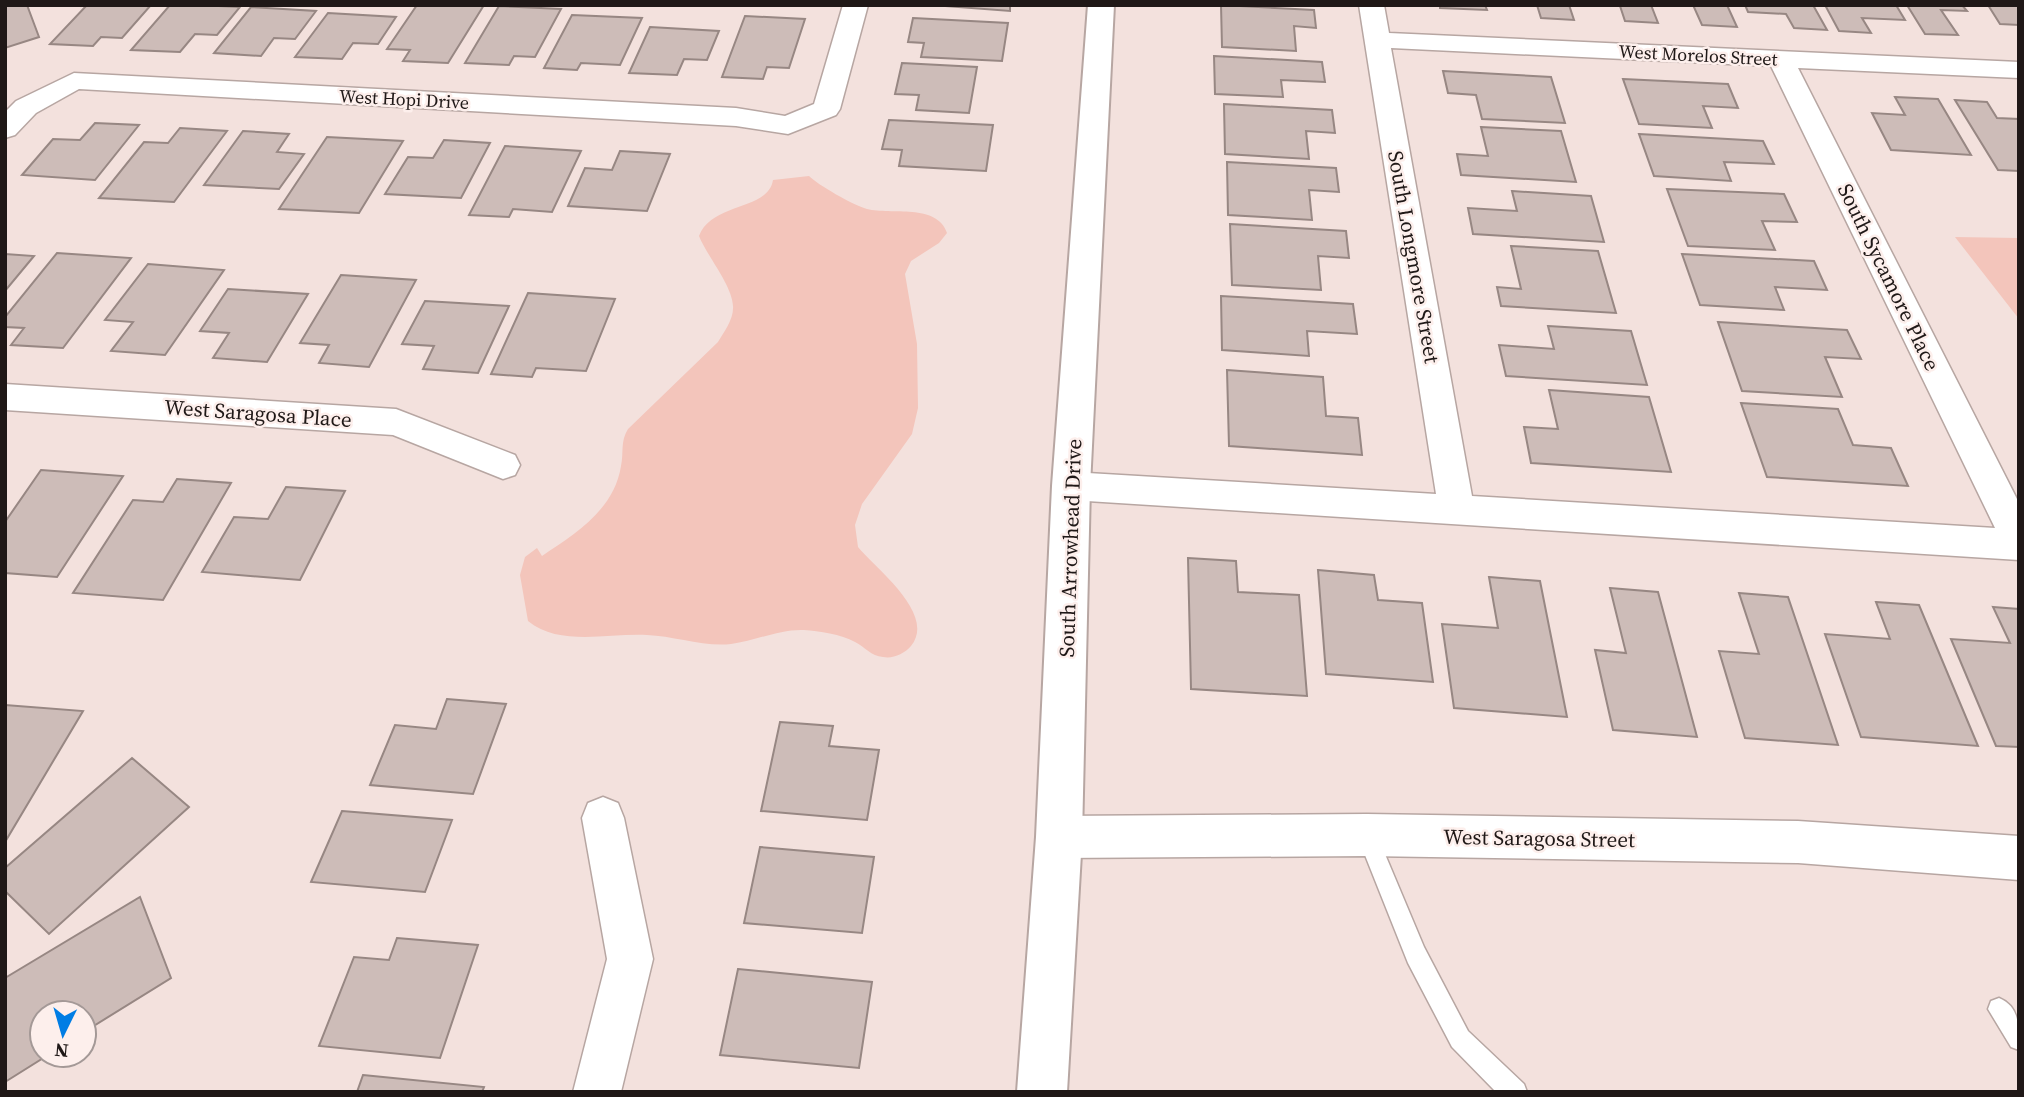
<svg xmlns="http://www.w3.org/2000/svg" width="2024" height="1097" font-family="'Source Serif 4',serif">
<style>
.green{fill:#f3c5bb}
.building{fill:#cdbcb8;stroke:#978783;stroke-width:2}
.lines{fill:none;stroke-linecap:round;stroke-linejoin:round}
.service-casing{stroke:#b7a6a2;stroke-width:3}
.minor-casing{stroke:#b7a6a2;stroke-width:3}
.tertiary-casing{stroke:#b7a6a2;stroke-width:4}
.service{fill:#fff;fill-rule:evenodd}
.minor{fill:#fff;fill-rule:evenodd}
.tertiary{fill:#fff;fill-rule:evenodd}
.labels{text-anchor:middle;dominant-baseline:central;stroke-width:5;stroke-linejoin:round;paint-order:stroke}
.far-street-label{font-size:18px;fill:#1f1817;stroke:#fdefec}
.street-label{font-size:21px;fill:#1f1817;stroke:#fdefec}
</style>
<rect width="100%" height="100%" fill="#f3e1dd"/>
<g class="green">
<path d="M809,176C818,185 853,205 867,209C891,215 937,203 947,233L939,243L911,261L905,274L917,344L918,408L912,434L862,504L855,525L858,547C875,568 937,614 911,646C904,654 893,659 883,657C871,656 865,647 855,642C841,634 819,631 804,630C779,629 755,641 731,644C704,647 674,636 647,635C608,633 560,647 528,621L520,575L525,557L537,548L542,556C576,533 614,510 621,466C624,452 620,442 628,429L718,342C724,332 734,319 733,306C732,285 707,256 699,236C712,202 768,211 773,180Z"/>
<polygon points="1955,237 2019,238 2019,319"/>
</g>
<g class="building">
<polygon points="5,5 27,5 39,37 5,48"/>
<polygon points="87,5 151,5 122,38 101,37 93,46 50,44"/>
<polygon points="170,5 197,5 240,7 217,35 195,34 180,52 131,50"/>
<polygon points="417,5 484,5 448,63 403,61 410,50 387,49"/>
<polygon points="932,5 1010,5 1010,11"/>
<polygon points="1221,5 1314,10 1316,28 1294,26 1296,51 1222,47"/>
<polygon points="1440,5 1485,5 1487,10 1440,8"/>
<polygon points="1537,5 1569,5 1574,20 1541,18"/>
<polygon points="1596,5 1651,5 1658,23 1625,21 1620,6"/>
<polygon points="1693,5 1727,5 1737,27 1702,25"/>
<polygon points="1745,5 1813,5 1827,30 1794,28 1786,14 1748,12"/>
<polygon points="1825,5 1896,5 1905,20 1862,18 1871,33 1839,31"/>
<polygon points="1907,5 1962,5 1967,11 1941,10 1958,35 1925,34"/>
<polygon points="1988,5 2019,5 2019,25 2000,24"/>
<polygon points="499,6 561,9 535,57 514,56 509,65 465,63"/>
<polygon points="251,7 316,11 295,39 274,38 261,56 214,53"/>
<polygon points="328,13 396,17 378,44 353,43 342,59 295,57"/>
<polygon points="572,15 642,18 620,65 581,63 577,70 544,68"/>
<polygon points="745,16 805,19 789,68 767,67 763,79 722,77"/>
<polygon points="913,18 1008,23 1002,61 921,57 924,43 908,42"/>
<polygon points="650,27 719,31 707,60 684,59 677,75 629,73"/>
<polygon points="1214,56 1322,62 1325,82 1281,80 1283,97 1215,94"/>
<polygon points="902,63 977,67 969,113 916,110 919,95 895,94"/>
<polygon points="1443,71 1551,77 1565,123 1482,119 1476,95 1448,93"/>
<polygon points="1623,79 1728,84 1738,108 1703,106 1712,128 1639,124"/>
<polygon points="1895,97 1938,99 1971,155 1891,150 1872,113 1905,115"/>
<polygon points="1955,100 1987,102 1997,118 2019,119 2019,171 1998,170"/>
<polygon points="1224,104 1332,110 1335,133 1306,131 1309,159 1225,154"/>
<polygon points="889,120 993,125 986,171 899,166 902,150 882,149"/>
<polygon points="95,123 139,125 95,180 22,175 53,139 80,140"/>
<polygon points="1481,127 1561,131 1576,182 1461,175 1457,154 1488,156"/>
<polygon points="180,128 227,131 174,202 99,198 144,142 168,143"/>
<polygon points="243,131 289,134 277,152 304,154 279,189 204,185"/>
<polygon points="1639,134 1763,141 1774,164 1724,162 1731,181 1654,176"/>
<polygon points="327,137 403,141 359,213 279,209"/>
<polygon points="444,140 490,143 461,198 385,194 408,157 433,158"/>
<polygon points="505,146 581,151 552,212 513,209 509,217 469,215"/>
<polygon points="620,151 670,154 647,211 568,206 585,168 612,170"/>
<polygon points="1227,162 1336,168 1339,192 1309,190 1312,220 1228,215"/>
<polygon points="1667,189 1784,194 1797,222 1762,221 1775,250 1688,246"/>
<polygon points="1512,191 1591,196 1604,242 1473,234 1468,208 1517,211"/>
<polygon points="1230,224 1346,231 1349,258 1318,256 1321,290 1232,285"/>
<polygon points="1511,246 1598,251 1616,313 1501,306 1497,287 1521,289"/>
<polygon points="57,253 131,258 63,348 11,345 24,328 5,327 5,317"/>
<polygon points="5,254 34,256 5,291"/>
<polygon points="1682,254 1814,261 1827,290 1775,287 1784,310 1700,305"/>
<polygon points="148,264 224,270 165,355 111,351 133,322 105,320"/>
<polygon points="341,275 416,280 369,367 319,363 329,345 300,343"/>
<polygon points="228,289 308,294 267,362 213,358 229,333 200,331"/>
<polygon points="528,293 615,299 586,371 536,368 532,377 491,374"/>
<polygon points="1221,296 1353,304 1357,334 1307,331 1309,356 1222,350"/>
<polygon points="425,301 509,306 478,373 423,369 434,346 402,344"/>
<polygon points="1718,322 1847,330 1861,359 1825,357 1842,397 1742,391"/>
<polygon points="1548,326 1631,331 1647,385 1506,376 1499,345 1554,349"/>
<polygon points="1227,370 1323,377 1326,416 1358,418 1362,455 1229,446"/>
<polygon points="1549,390 1649,397 1671,472 1531,463 1524,427 1558,429"/>
<polygon points="1741,403 1838,409 1853,445 1891,448 1908,486 1767,477"/>
<polygon points="41,470 123,476 57,577 5,573 5,522"/>
<polygon points="177,479 231,483 163,600 73,593 133,500 163,502"/>
<polygon points="286,487 345,491 300,580 202,572 234,517 268,519"/>
<polygon points="1188,558 1236,561 1238,592 1299,595 1307,696 1191,689"/>
<polygon points="1318,570 1374,575 1378,600 1422,603 1433,682 1326,674"/>
<polygon points="1489,577 1540,581 1567,717 1454,708 1442,624 1498,628"/>
<polygon points="1610,588 1658,592 1697,737 1613,730 1595,650 1626,653"/>
<polygon points="1739,593 1788,597 1838,745 1745,738 1719,651 1759,654"/>
<polygon points="1876,602 1919,605 1978,746 1861,737 1825,634 1890,639"/>
<polygon points="1993,607 2019,609 2019,747 1996,746 1951,639 2010,643"/>
<polygon points="447,699 506,704 473,794 370,785 395,725 436,729"/>
<polygon points="5,705 83,711 5,842"/>
<polygon points="780,722 833,726 829,746 879,750 867,820 761,811"/>
<polygon points="132,758 189,807 49,934 5,891 5,868"/>
<polygon points="342,811 452,820 425,892 311,882"/>
<polygon points="760,847 874,857 862,933 744,923"/>
<polygon points="140,897 171,978 84,1032 84,1013 42,1013 42,1055 48,1055 5,1082 5,978"/>
<polygon points="397,938 478,945 440,1058 319,1046 354,957 389,960"/>
<polygon points="738,969 872,982 859,1068 720,1055"/>
<polygon points="363,1075 484,1087 482,1092 357,1092"/>
</g>
<g class="lines">
<defs>
<g id="service">
<polygon points="1367,825 1374,828 1424,947 1468,1031 1524,1084 1527,1092 1496,1092 1452,1047 1408,963 1357,835 1360,828"/>
<path d="M1999,998C2021,1007 2019,1030 2019,1050L2011,1047L1988,1009L1991,1001Z"/>
</g>
<g id="minor">
<polygon points="843,5 868,5 840,109 836,115 788,134 736,126 79,89 36,113 15,135 5,138 5,112 16,101 74,73 736,108 785,116 814,104"/>
<path d="M1359,5H1384L1389,33L2019,62V78L1798,68L2019,503V560L1071,500L1058,496L1053,486L1058,476L1071,472L1436,494ZM1391,48L1771,66L1995,528L1472,496Z"/>
<polygon points="5,384 396,409 515,455 520,465 515,475 503,479 393,435 5,410"/>
<polygon points="603,797 618,803 624,818 653,959 621,1092 573,1092 607,959 582,818 588,803"/>
<polygon points="1367,814 1798,821 2019,836 2019,880 1798,863 1367,856 1059,858 1044,852 1038,837 1044,822 1059,816"/>
</g>
<polygon id="tertiary" points="1088,5 1114,5 1090,486 1082,837 1067,1092 1017,1092 1036,837 1052,486"/>
</defs>
<use href="#service" class="service-casing"/>
<use href="#minor" class="minor-casing"/>
<use href="#tertiary" class="tertiary-casing"/>
<use href="#service" class="service"/>
<use href="#minor" class="minor"/>
<use href="#tertiary" class="tertiary"/>
</g>
<g class="labels">
<g class="far-street-label">
<text transform="translate(1698 55) rotate(3)">West Morelos Street</text>
<text transform="translate(404 99) rotate(3)">West Hopi Drive</text>
</g>
<g class="street-label">
<text transform="translate(1414 257) rotate(80)">South Longmore Street</text>
<text transform="translate(1889 277) rotate(64)">South Sycamore Place</text>
<text transform="translate(258 413) rotate(4)">West Saragosa Place</text>
<text transform="translate(1070 548) rotate(-88)">South Arrowhead Drive</text>
<text transform="translate(1539 838) rotate(1)">West Saragosa Street</text>
</g>
</g>
<rect width="2024" height="1097" fill="none" stroke="#1f1817" stroke-width="14"/>
<g transform="translate(63 1034) rotate(185)"><circle r="33" fill="#fdefec" stroke="#a49997" stroke-width="2"/>
<path d="M0-5L12 26L0 18L-12 26Z" fill="#007de4"/>
<text y="-10" font-size="19" font-weight="bold" text-anchor="middle" fill="#1f1817">N</text>
</g>
</svg>
